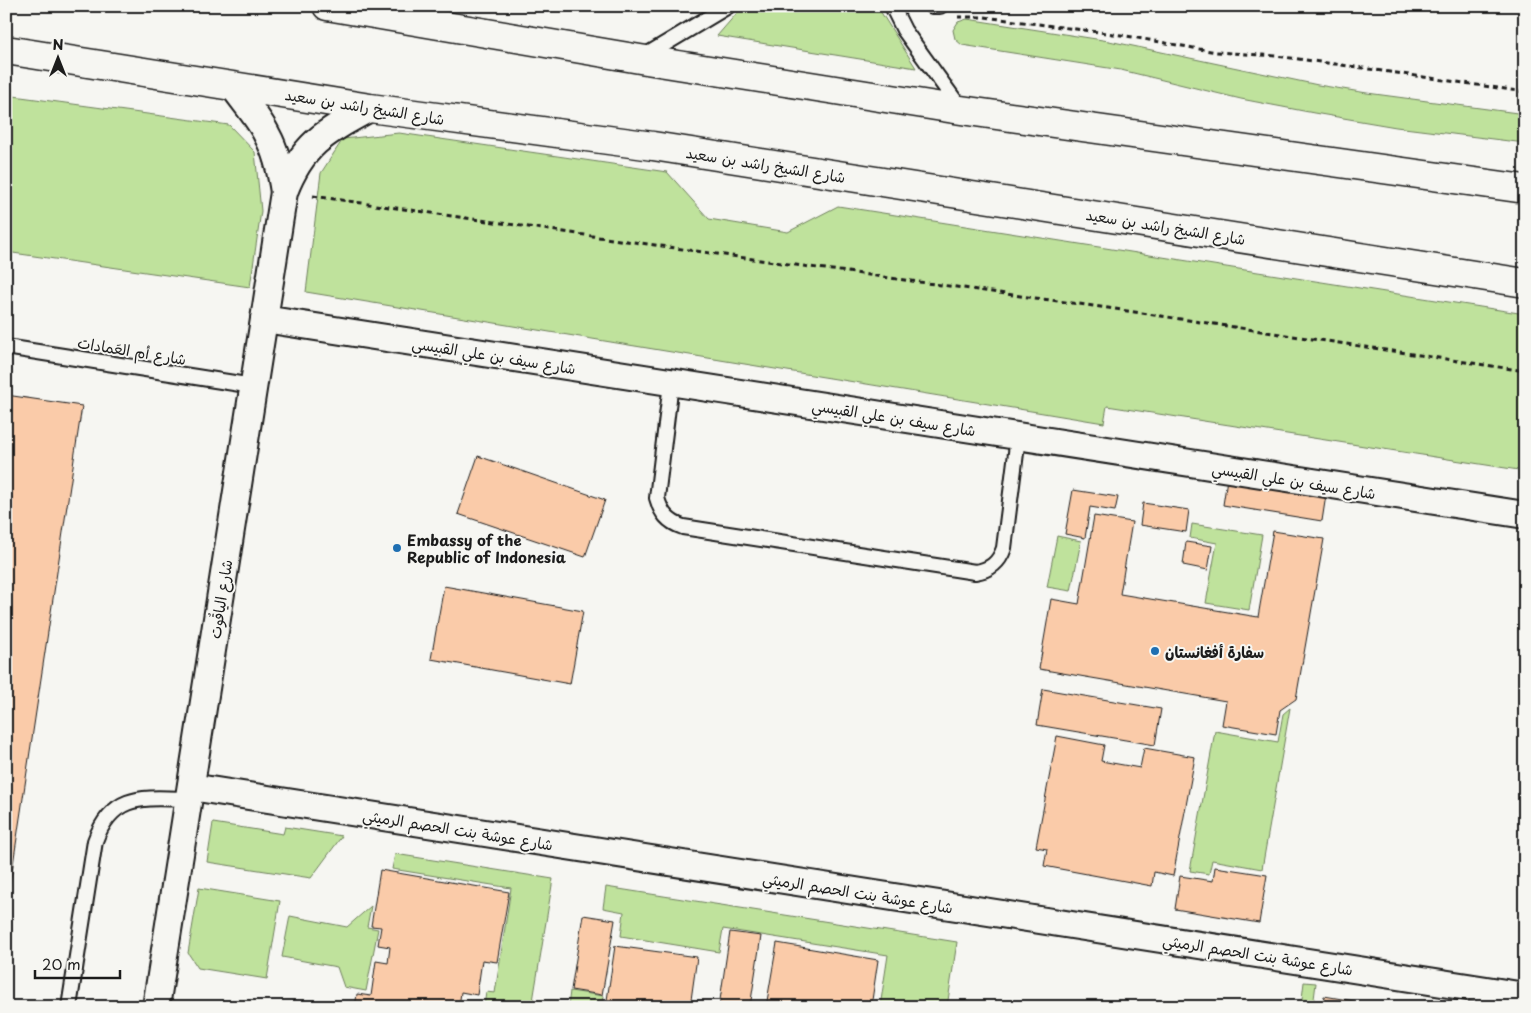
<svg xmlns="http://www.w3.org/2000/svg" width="1531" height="1013" font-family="'Playpen Sans','Playpen Sans Arabic',sans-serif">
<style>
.green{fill:#bfe29c;stroke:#6e7f5c}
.building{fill:#facba9;stroke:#1c1c1c}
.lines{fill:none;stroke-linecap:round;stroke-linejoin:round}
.lane-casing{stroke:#1c1c1c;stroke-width:18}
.street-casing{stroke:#1c1c1c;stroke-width:30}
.primary-casing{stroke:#1c1c1c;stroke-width:31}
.path{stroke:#1c1c1c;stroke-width:3;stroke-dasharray:5 4;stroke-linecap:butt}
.lane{stroke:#f6f6f2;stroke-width:14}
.street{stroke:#f6f6f2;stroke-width:26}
.primary{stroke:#f6f6f2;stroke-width:28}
.poi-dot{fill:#1f6fb2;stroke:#f6f6f2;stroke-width:2}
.labels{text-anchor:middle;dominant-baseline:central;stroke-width:4;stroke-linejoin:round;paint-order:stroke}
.street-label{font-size:15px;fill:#1c1c1c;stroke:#f6f6f2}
.poi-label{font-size:15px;font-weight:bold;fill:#1c1c1c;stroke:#f6f6f2;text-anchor:start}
</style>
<rect width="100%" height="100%" fill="#f6f6f2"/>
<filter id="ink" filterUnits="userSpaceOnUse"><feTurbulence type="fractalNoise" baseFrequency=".02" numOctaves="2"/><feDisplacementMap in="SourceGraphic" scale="10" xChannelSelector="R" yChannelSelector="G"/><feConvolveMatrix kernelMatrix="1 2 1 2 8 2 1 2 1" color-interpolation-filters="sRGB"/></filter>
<g filter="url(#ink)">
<g class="green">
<polygon points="743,6 877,6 916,68 717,36"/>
<polygon points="967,19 1109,41 1318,85 1367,93 1525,114 1525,143 1396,127 1314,113 1241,99 1121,70 962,45 955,39 953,30 958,22"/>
<polygon points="6,95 229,125 255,152 261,211 250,287 6,252"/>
<polygon points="399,133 667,172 709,219 788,232 838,206 1525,314 1525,471 1107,406 1104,423 306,292 321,173 343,139"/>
<polygon points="1192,524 1262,535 1249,610 1206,603 1217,543 1190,538"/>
<polygon points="1057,536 1081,541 1071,591 1047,587"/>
<polygon points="1290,708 1262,869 1212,860 1209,874 1190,871 1215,731 1278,742 1283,714"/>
<polygon points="213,823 283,834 285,827 342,836 311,878 207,862"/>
<polygon points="395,854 553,879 532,1007 484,1007 486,992 495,993 511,888 392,869"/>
<polygon points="606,887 957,942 947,1007 880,1007 888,955 723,929 719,952 621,936 624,912 603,908"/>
<polygon points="199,888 280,901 267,979 198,968 188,953"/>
<polygon points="371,906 367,927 378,929 366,991 344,987 337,967 282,957 290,916 347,927"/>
<polygon points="1304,982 1316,983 1313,1007 1301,1007"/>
<polygon points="570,991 604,996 602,1007 568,1007"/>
</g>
<g class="building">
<polygon points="6,395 82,406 6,911"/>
<polygon points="478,456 605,500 585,557 458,514"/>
<polygon points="1227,479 1326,495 1322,521 1223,505"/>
<polygon points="1073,490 1118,497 1115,511 1090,507 1085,538 1065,534"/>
<polygon points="1143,503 1189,510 1186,532 1140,525"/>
<polygon points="1094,516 1132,522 1120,594 1258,617 1273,531 1324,539 1296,699 1280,710 1276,734 1222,725 1226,701 1039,669 1051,599 1079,604"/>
<polygon points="1186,542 1212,546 1208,570 1183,565"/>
<polygon points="444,586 583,611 570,684 431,659"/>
<polygon points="1043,689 1161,709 1155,745 1037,725"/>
<polygon points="1057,736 1104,745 1101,761 1140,768 1144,748 1195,757 1173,876 1154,872 1152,886 1044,866 1047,849 1036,847"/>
<polygon points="1215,867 1267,875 1259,923 1175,909 1180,876 1213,881"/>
<polygon points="380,870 509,892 497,962 482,960 477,995 461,992 459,1007 355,1007 357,994 371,996 376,961 388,963 390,947 378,945 381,927 371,926"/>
<polygon points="583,915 615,920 602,995 571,990"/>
<polygon points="730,932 761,936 750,1007 719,1007"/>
<polygon points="777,943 878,960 871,1007 766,1007"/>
<polygon points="615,946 697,957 690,1007 606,1007"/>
<polygon points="1324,996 1354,1001 1353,1007 1322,1007"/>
</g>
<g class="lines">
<defs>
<g id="lane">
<polyline points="892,6 904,30 961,109"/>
<polyline points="932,6 940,6"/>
<polyline points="643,57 728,6"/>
<polyline points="6,347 253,386"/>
<path d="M671,383L657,498C661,513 668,522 683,527L975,572C990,570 999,563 1004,548L1018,437"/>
<path d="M69,1007L95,841C113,792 144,798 189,799"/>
</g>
<g id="street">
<path d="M233,86C244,102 259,118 267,135C277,153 281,172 284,192"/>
<polyline points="264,319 1525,515"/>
<polyline points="191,787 1525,996"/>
<path d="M156,1007L284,192C303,143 326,132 370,108"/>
</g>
<g id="primary">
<polyline points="327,6 640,59 961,110 1525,189"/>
<polyline points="6,50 370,108 653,146 1525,283"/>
</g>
</defs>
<use href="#lane" class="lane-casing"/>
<use href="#street" class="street-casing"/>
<use href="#primary" class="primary-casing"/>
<g class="path">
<polyline points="958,17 985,17 1121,35 1216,52 1276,56 1335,64 1525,92"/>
<polyline points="313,196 738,257 1108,308 1525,371"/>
</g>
<use href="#lane" class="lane"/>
<use href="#street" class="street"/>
<use href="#primary" class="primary"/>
</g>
</g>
<g class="poi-dot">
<circle cx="397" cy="548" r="5"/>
<circle cx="1155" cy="651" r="5"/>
</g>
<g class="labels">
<g class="street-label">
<text transform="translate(365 106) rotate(9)">شارع الشيخ راشد بن سعيد</text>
<text transform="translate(766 164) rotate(9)">شارع الشيخ راشد بن سعيد</text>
<text transform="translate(1166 226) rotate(9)">شارع الشيخ راشد بن سعيد</text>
<text transform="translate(132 350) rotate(9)">شارع أم العَمادات</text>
<text transform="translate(494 355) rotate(9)">شارع سيف بن علي القبيسي</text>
<text transform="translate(894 417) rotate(9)">شارع سيف بن علي القبيسي</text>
<text transform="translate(1294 480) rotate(9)">شارع سيف بن علي القبيسي</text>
<text transform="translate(220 599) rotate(-81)">شارع الياقُوت</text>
<text transform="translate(458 829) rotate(9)">شارع عوشة بنت الحصم الرميثي</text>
<text transform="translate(858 892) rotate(9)">شارع عوشة بنت الحصم الرميثي</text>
<text transform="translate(1258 954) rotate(9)">شارع عوشة بنت الحصم الرميثي</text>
</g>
<g class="poi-label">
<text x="407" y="539">Embassy of the<tspan x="407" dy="17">Republic of Indonesia</tspan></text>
<text x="1165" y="651">سفارة أفغانستان</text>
</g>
</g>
<rect width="1531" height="1013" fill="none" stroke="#f6f6f2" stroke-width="25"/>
<rect x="12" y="12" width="1506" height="988" fill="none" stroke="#1c1c1c" stroke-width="2" filter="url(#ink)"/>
<g transform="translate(58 58)" stroke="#f6f6f2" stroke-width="4" paint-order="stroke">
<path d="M0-4L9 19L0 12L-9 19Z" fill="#1c1c1c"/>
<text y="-8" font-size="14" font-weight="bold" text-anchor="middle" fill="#1c1c1c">N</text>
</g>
<path d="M35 970v8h85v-8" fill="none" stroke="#1c1c1c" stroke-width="2.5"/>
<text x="42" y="970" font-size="15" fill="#1c1c1c" stroke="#f6f6f2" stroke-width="4" paint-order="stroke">20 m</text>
</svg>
